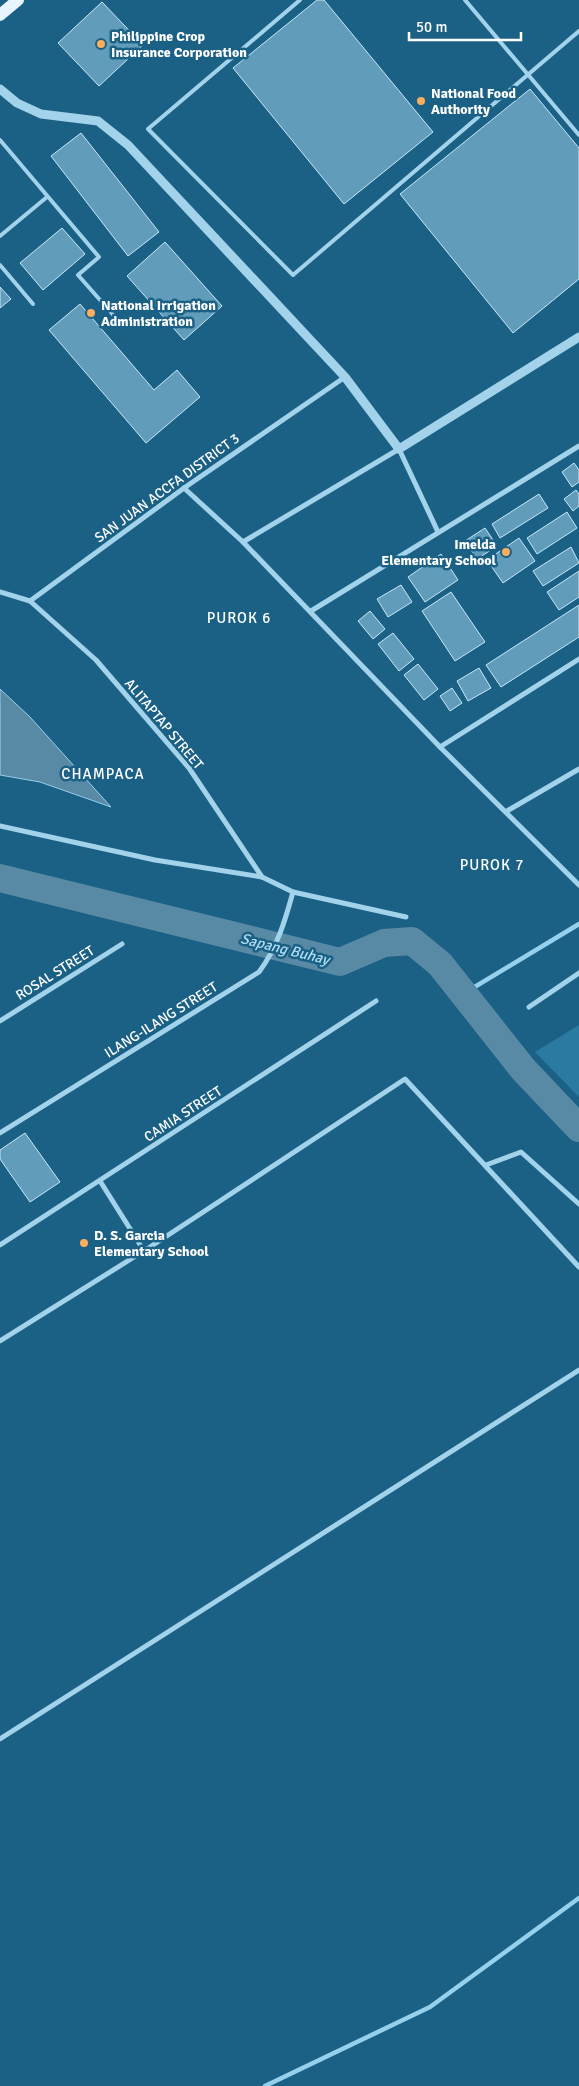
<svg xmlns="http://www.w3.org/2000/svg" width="579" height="2086" font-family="Signika,sans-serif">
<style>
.green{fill:#2b7aa2}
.water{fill:#598aa5;stroke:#95d1ed}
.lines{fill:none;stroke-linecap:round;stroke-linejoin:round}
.stream{stroke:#95d1ed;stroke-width:4.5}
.river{stroke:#598aa5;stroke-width:28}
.building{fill:#619dbb;stroke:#c7e8f8}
.service{stroke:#a2d3eb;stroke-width:4}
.minor{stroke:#a2d3eb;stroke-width:5}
.tertiary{stroke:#a2d3eb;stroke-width:9}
.primary{stroke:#e7f5ff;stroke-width:12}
.poi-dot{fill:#fcae5f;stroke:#1b6085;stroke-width:2}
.labels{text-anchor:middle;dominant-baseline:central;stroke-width:5;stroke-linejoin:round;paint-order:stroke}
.poi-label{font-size:14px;font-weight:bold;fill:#fff;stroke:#1b6085;text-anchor:start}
.street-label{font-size:14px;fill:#fff;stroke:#1b6085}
.neighbourhood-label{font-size:15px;letter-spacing:1px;fill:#fff;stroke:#1b6085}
.water-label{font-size:15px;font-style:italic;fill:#aedcf3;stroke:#1b6085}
</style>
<rect width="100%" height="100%" fill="#1b6085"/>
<polygon class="green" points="579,1025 579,1097 535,1052"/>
<polygon class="water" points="0,689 30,717 111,807 40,782 0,775"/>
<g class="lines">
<g class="stream">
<polyline points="463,994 579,924"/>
<polyline points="265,2086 430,2007 579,1898"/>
</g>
<polyline class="river" points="0,878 340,962 384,943 412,941 440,964 523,1069 579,1128"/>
</g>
<g class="building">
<polygon points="317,0 324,0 433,132 344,204 233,68"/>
<polygon points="102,2 143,45 99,86 58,43"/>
<polygon points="530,89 579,148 579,279 513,333 400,194"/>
<polygon points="81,133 159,232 128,256 51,156"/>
<polygon points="62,228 85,254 43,290 20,263"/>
<polygon points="165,242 222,306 184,340 127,276"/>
<polygon points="0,287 11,299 0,308"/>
<polygon points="80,304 154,390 177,370 200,397 146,443 49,330"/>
<polygon points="574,463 579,470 579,482 572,487 562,472"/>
<polygon points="576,490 579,494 579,506 573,511 564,499"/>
<polygon points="539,494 548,508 500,538 492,524"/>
<polygon points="567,512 577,528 537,554 527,538"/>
<polygon points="485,528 497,546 477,559 465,541"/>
<polygon points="519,538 535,561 503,583 487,560"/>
<polygon points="571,547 579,563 543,586 533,571"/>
<polygon points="441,554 458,580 425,602 408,577"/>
<polygon points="579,571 579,597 559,610 547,592"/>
<polygon points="401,585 412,602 388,617 377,599"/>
<polygon points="451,592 485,642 455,661 422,611"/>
<polygon points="579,605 579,637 501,687 486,665"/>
<polygon points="370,611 385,629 373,639 358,621"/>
<polygon points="393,633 414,659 399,671 378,644"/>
<polygon points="418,664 438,689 424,700 404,675"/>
<polygon points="479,668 491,688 468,701 457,681"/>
<polygon points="452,688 462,703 450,711 440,696"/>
<polygon points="25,1133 60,1182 30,1202 0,1159 0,1150"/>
</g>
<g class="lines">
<g class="service">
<polyline points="300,0 148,129 293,275 579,31"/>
<polyline points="465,0 579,135"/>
<polyline points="0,140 99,257 78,275 123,326"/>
<polyline points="0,236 47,197"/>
<polyline points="0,265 33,304"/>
</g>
<g class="minor">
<polyline points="184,488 243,542 440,747 579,885"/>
<polyline points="243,542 399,449 438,532"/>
<polyline points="0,592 30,601 184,488 345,377"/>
<polyline points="30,601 96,660 189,768 262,877 293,892 406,917"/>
<polyline points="311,611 579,446"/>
<polyline points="440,747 579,659"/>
<polyline points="507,811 579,769"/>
<polyline points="0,826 155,860 262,877"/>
<polyline points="529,1007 579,973"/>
<polyline points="0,1021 122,944"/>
<path d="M0,1133L259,972C277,948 285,921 293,892"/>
<polyline points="486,1165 521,1152 579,1204"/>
<polyline points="100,1181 144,1251"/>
<polyline points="0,1245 376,1001"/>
<polyline points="0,1341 150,1247 405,1079 579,1267"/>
<polyline points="0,1739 579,1370"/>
</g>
<polyline class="tertiary" points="0,89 17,103 41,114 98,121 128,145 345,377 399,449 579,337"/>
<polyline class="primary" points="0,15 18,0"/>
</g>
<g class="poi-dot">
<circle cx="101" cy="44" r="5"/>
<circle cx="421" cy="101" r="5"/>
<circle cx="91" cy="313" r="5"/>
<circle cx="506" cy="552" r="5"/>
<circle cx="84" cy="1243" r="5"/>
</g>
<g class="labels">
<g class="poi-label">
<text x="111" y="36">Philippine Crop<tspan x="111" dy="16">Insurance Corporation</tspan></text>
<text x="431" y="93">National Food<tspan x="431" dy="16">Authority</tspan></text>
<text x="101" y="305">National Irrigation<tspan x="101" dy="16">Administration</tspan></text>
<text x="496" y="544" text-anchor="end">Imelda<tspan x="496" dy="16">Elementary School</tspan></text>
<text x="94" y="1235">D. S. Garcia<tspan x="94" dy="16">Elementary School</tspan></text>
</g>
<g class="street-label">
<text transform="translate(167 488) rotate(-36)">SAN JUAN ACCFA DISTRICT 3</text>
<text transform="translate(164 724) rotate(50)">ALITAPTAP STREET</text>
<text transform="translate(55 973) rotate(-32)">ROSAL STREET</text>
<text transform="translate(161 1020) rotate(-32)">ILANG-ILANG STREET</text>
<text transform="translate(183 1114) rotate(-33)">CAMIA STREET</text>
</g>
<g class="neighbourhood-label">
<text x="239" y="618">PUROK 6</text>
<text x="103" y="774">CHAMPACA</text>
<text x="492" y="865">PUROK 7</text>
</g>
<g class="water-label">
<text transform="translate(285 949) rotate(14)">Sapang Buhay</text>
</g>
</g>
<path d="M409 32v8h112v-8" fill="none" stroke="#ffffff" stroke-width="2.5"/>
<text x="416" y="32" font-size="15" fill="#ffffff" stroke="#1b6085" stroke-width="4" paint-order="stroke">50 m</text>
</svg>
